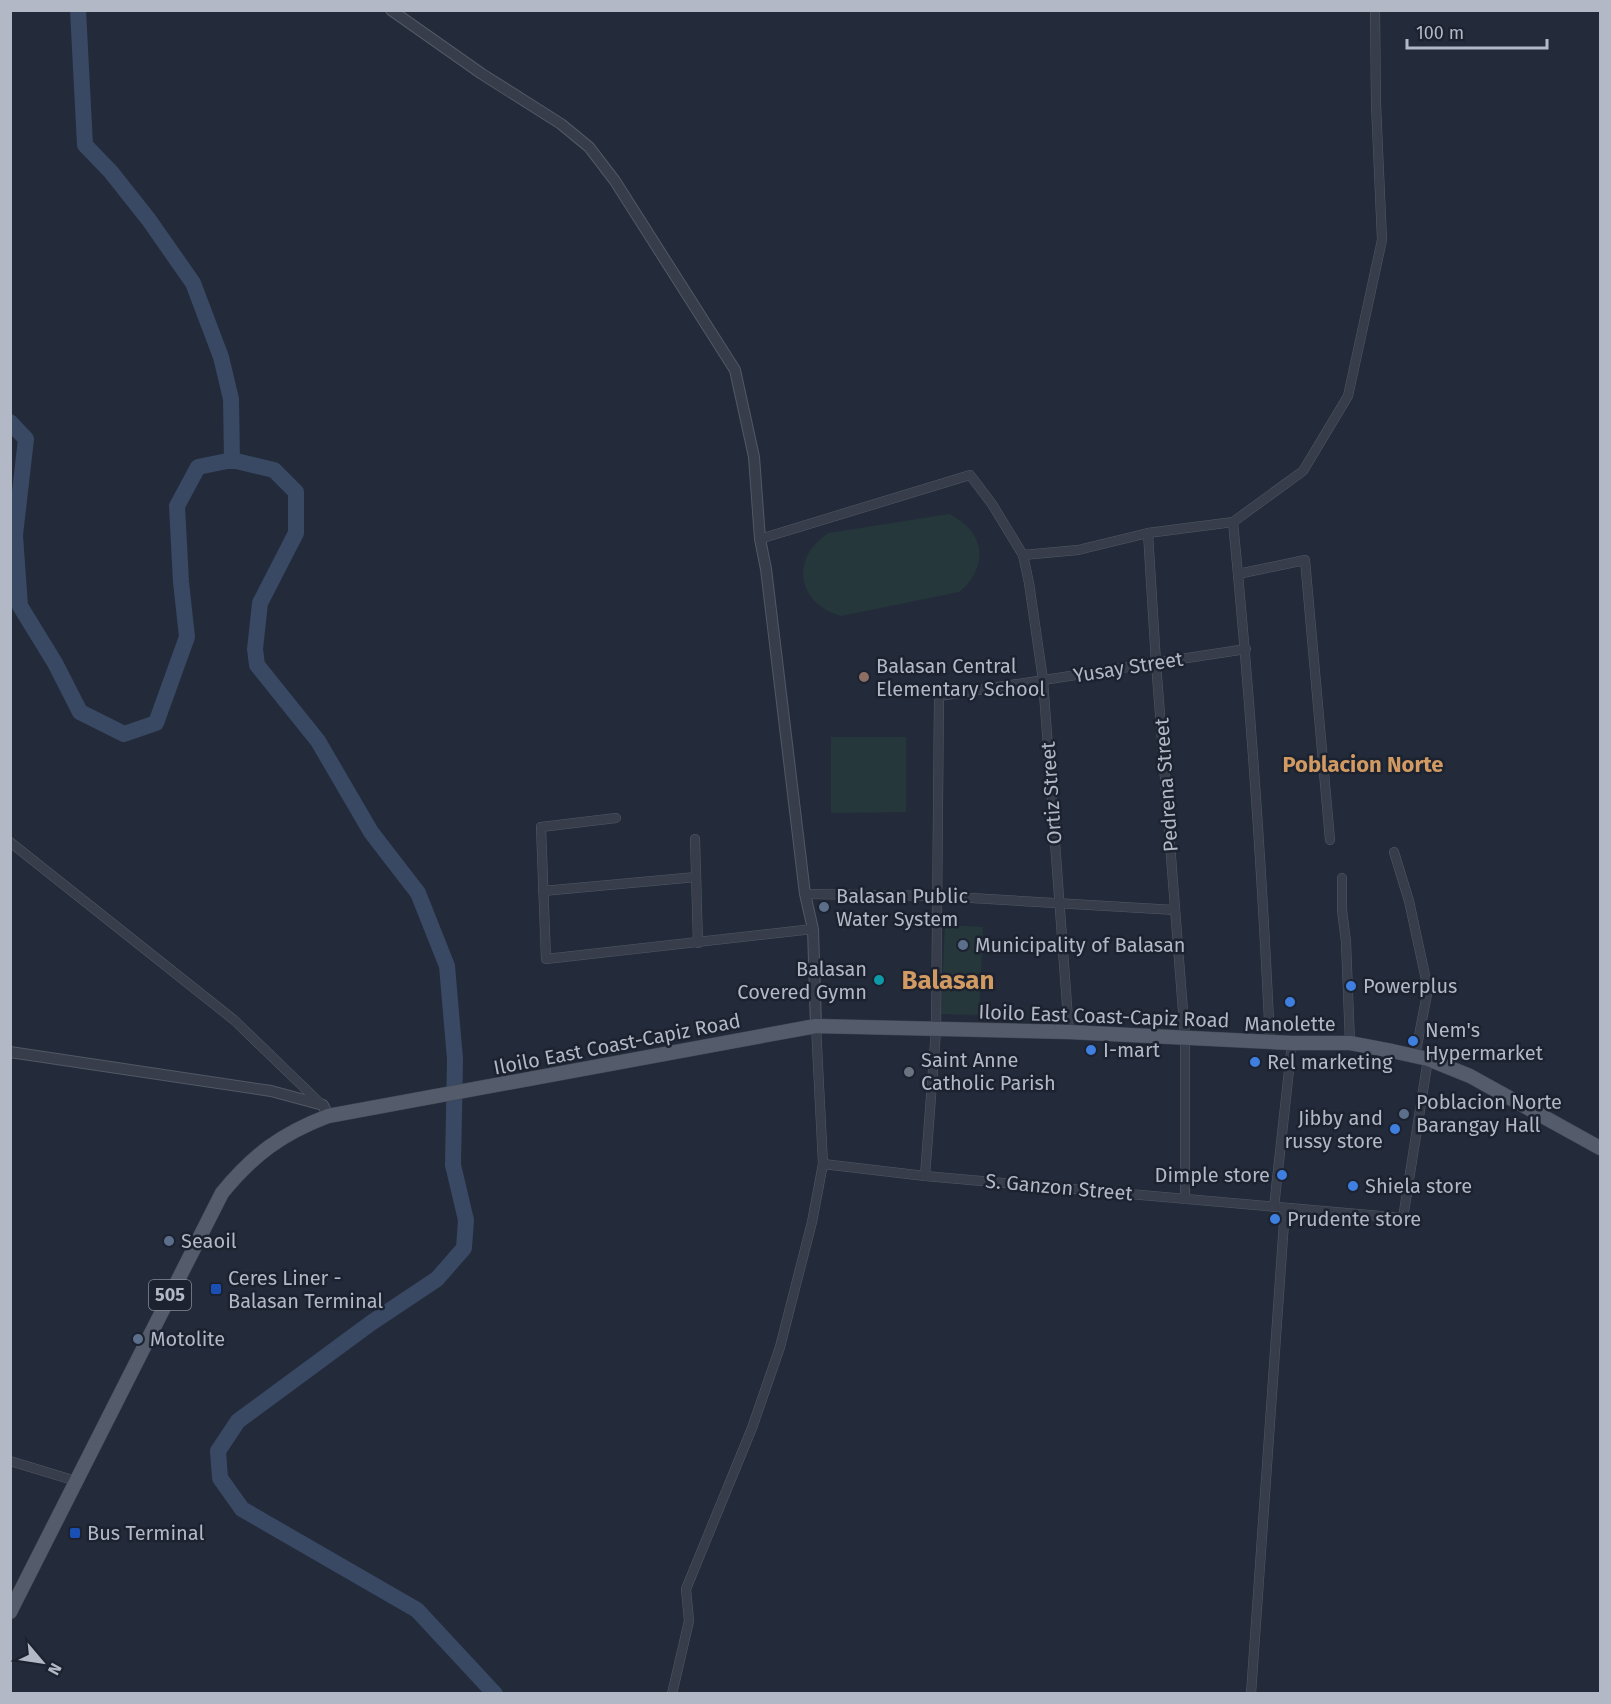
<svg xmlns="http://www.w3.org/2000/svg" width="1611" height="1704" font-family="'Fira Sans',sans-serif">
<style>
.green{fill:#25373b}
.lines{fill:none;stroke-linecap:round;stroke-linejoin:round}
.river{stroke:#394863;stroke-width:16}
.minor-casing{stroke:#525865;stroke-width:10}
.tertiary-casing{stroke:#525865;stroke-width:12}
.primary-casing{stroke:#404653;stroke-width:15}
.minor{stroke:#373d4a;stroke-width:9}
.tertiary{stroke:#373d4a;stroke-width:10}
.primary{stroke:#545c6b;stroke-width:14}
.education-dot{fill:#8d6e63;stroke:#1c222f;stroke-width:2}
.service-dot{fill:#5c6f8a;stroke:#1c222f;stroke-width:2}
.culture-dot{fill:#0f9aa8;stroke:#1c222f;stroke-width:2}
.shop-dot{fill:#3f7fe0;stroke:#1c222f;stroke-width:2}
.worship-dot{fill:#6b7280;stroke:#1c222f;stroke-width:2}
.transit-dot{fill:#1a4fb4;stroke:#1c222f;stroke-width:2}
.labels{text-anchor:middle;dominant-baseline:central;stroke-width:5;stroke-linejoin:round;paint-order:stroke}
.shield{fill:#1c222f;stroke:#858b99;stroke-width:1.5}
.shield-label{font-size:18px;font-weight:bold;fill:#b2b8c6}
.poi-label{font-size:20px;fill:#b2b8c6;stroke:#1c222f;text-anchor:start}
.street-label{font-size:20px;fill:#b2b8c6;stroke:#1c222f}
.quarter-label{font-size:22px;font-weight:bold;fill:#d19a62;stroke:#1c222f}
.district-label{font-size:26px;font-weight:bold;fill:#d19a62;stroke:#1c222f}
</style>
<rect width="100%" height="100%" fill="#232b3a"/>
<g class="green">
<path d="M949,514C985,531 990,566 959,592L841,616C796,603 790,557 829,533Z"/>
<polygon points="831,737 906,737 906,812 831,813"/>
<polygon points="945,925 983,927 979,1015 941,1014"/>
</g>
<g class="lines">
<g class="river">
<polyline points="78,10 85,145 111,172 149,220 193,283 221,357 231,399 232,460"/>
<polyline points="10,422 26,439 15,535 20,606 55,663 80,712 124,734 156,723 187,637 181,582 177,506 198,467 232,460 274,470 296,492 296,533 260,603 255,649 257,665 318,741 371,832 418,893 447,966 455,1059 453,1165 466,1220 464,1248 437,1279 371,1323 238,1421 218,1451 220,1478 242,1509 417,1610 495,1694"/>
</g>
<defs>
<g id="minor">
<path d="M1233,522C1250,695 1262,868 1270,1042"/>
<polyline points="1148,533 1156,663 1185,1037 1185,1199"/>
<polyline points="760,539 970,475 992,504 1023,555 1029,583 1043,680 1069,1032"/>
<polyline points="1023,555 1078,550 1148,533 1233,522 1303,471 1348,396 1382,240 1376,104 1375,10"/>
<polyline points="1238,574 1305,560 1330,840"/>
<polyline points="616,818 541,827 546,959 813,929"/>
<polyline points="695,839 698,943"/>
<polyline points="10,842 234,1020 322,1105"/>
<polyline points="1394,852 1409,901 1428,989 1415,1056"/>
<polyline points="1342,878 1342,910 1346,942 1350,1043"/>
<polyline points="543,891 696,877"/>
<polyline points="805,894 937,896 1175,910"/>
<polyline points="823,1164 925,1176 1403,1218 1428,1059"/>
<polyline points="925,1176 936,1030 939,696 1246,649"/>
<polyline points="1274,1207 1292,1043"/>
<polyline points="10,1461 76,1481"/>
<polyline points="672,1694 689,1621 686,1589 752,1428 780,1347 812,1222 823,1164 816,1026"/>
<polyline points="1251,1694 1285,1208"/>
</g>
<g id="tertiary">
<polyline points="391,10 482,74 561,124 589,147 615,181 735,370 754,457 760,539 766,569 805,894 813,929 816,1026"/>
<polyline points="10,1052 271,1091 323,1105 328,1116"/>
</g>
<path id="primary" d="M10,1612L222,1193C253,1155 281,1134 328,1116L816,1026L1069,1032L1292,1043H1350L1392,1051L1428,1059L1470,1076L1600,1148"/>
</defs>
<use href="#minor" class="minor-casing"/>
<use href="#tertiary" class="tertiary-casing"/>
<use href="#primary" class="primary-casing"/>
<use href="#minor" class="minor"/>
<use href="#tertiary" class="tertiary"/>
<use href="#primary" class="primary"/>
</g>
<circle class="education-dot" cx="864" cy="677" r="6"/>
<g class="service-dot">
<circle cx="824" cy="907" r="6"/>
<circle cx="963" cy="945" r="6"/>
<circle cx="1404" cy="1114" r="6"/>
<circle cx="169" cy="1241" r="6"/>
<circle cx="138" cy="1339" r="6"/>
</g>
<circle class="culture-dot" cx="879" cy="980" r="6"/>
<g class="shop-dot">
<circle cx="1351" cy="986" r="6"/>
<circle cx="1290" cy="1002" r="6"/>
<circle cx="1413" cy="1041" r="6"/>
<circle cx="1091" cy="1050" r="6"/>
<circle cx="1255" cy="1062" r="6"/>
<circle cx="1395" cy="1129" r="6"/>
<circle cx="1282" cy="1175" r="6"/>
<circle cx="1353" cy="1186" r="6"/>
<circle cx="1275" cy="1219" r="6"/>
</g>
<circle class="worship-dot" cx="909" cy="1072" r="6"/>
<g class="transit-dot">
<rect x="210" y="1283" width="12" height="12" rx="3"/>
<rect x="69" y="1527" width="12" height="12" rx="3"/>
</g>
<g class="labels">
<rect class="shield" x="149" y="1280" width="42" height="30" rx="4.5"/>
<g class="shield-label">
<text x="170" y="1295">505</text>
</g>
<g class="poi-label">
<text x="876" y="666">Balasan Central<tspan x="876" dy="23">Elementary School</tspan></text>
<text x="836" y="896">Balasan Public<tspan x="836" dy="23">Water System</tspan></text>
<text x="975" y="945">Municipality of Balasan</text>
<text x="867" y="969" text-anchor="end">Balasan<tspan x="867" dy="23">Covered Gymn</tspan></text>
<text x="1363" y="986">Powerplus</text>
<text x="1290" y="1024" text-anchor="middle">Manolette</text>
<text x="1425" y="1030">Nem's<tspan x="1425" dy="23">Hypermarket</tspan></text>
<text x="1103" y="1050">I-mart</text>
<text x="921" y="1060">Saint Anne<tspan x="921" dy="23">Catholic Parish</tspan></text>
<text x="1267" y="1062">Rel marketing</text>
<text x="1416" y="1102">Poblacion Norte<tspan x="1416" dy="23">Barangay Hall</tspan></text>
<text x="1383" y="1118" text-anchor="end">Jibby and<tspan x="1383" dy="23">russy store</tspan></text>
<text x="1270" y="1175" text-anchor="end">Dimple store</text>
<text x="1365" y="1186">Shiela store</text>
<text x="1287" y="1219">Prudente store</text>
<text x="181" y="1241">Seaoil</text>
<text x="228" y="1278">Ceres Liner -<tspan x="228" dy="23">Balasan Terminal</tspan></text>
<text x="150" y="1339">Motolite</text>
<text x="87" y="1533">Bus Terminal</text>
</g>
<g class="street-label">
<text transform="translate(1128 667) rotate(-9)">Yusay Street</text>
<text transform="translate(1166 785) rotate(-94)">Pedrena Street</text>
<text transform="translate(1051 793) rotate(-94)">Ortiz Street</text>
<text transform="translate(1104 1016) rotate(2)">Iloilo East Coast-Capiz Road</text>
<text transform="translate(617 1044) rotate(-11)">Iloilo East Coast-Capiz Road</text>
<text transform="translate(1059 1187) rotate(5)">S. Ganzon Street</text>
</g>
<g class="quarter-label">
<text x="1363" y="764">Poblacion Norte</text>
</g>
<g class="district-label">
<text x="948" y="980">Balasan</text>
</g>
</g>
<rect width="1611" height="1704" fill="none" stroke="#b2b8c6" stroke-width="24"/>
<g transform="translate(42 1662) rotate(119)" stroke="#1c222f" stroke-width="4.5" paint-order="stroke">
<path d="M0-4.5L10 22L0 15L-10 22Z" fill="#b2b8c6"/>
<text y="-9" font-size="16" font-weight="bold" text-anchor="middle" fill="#b2b8c6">N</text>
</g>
<path d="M1407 39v9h140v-9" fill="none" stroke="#b2b8c6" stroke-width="3"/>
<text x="1416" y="39" font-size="18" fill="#b2b8c6" stroke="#1c222f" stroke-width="4.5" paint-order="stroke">100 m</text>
</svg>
